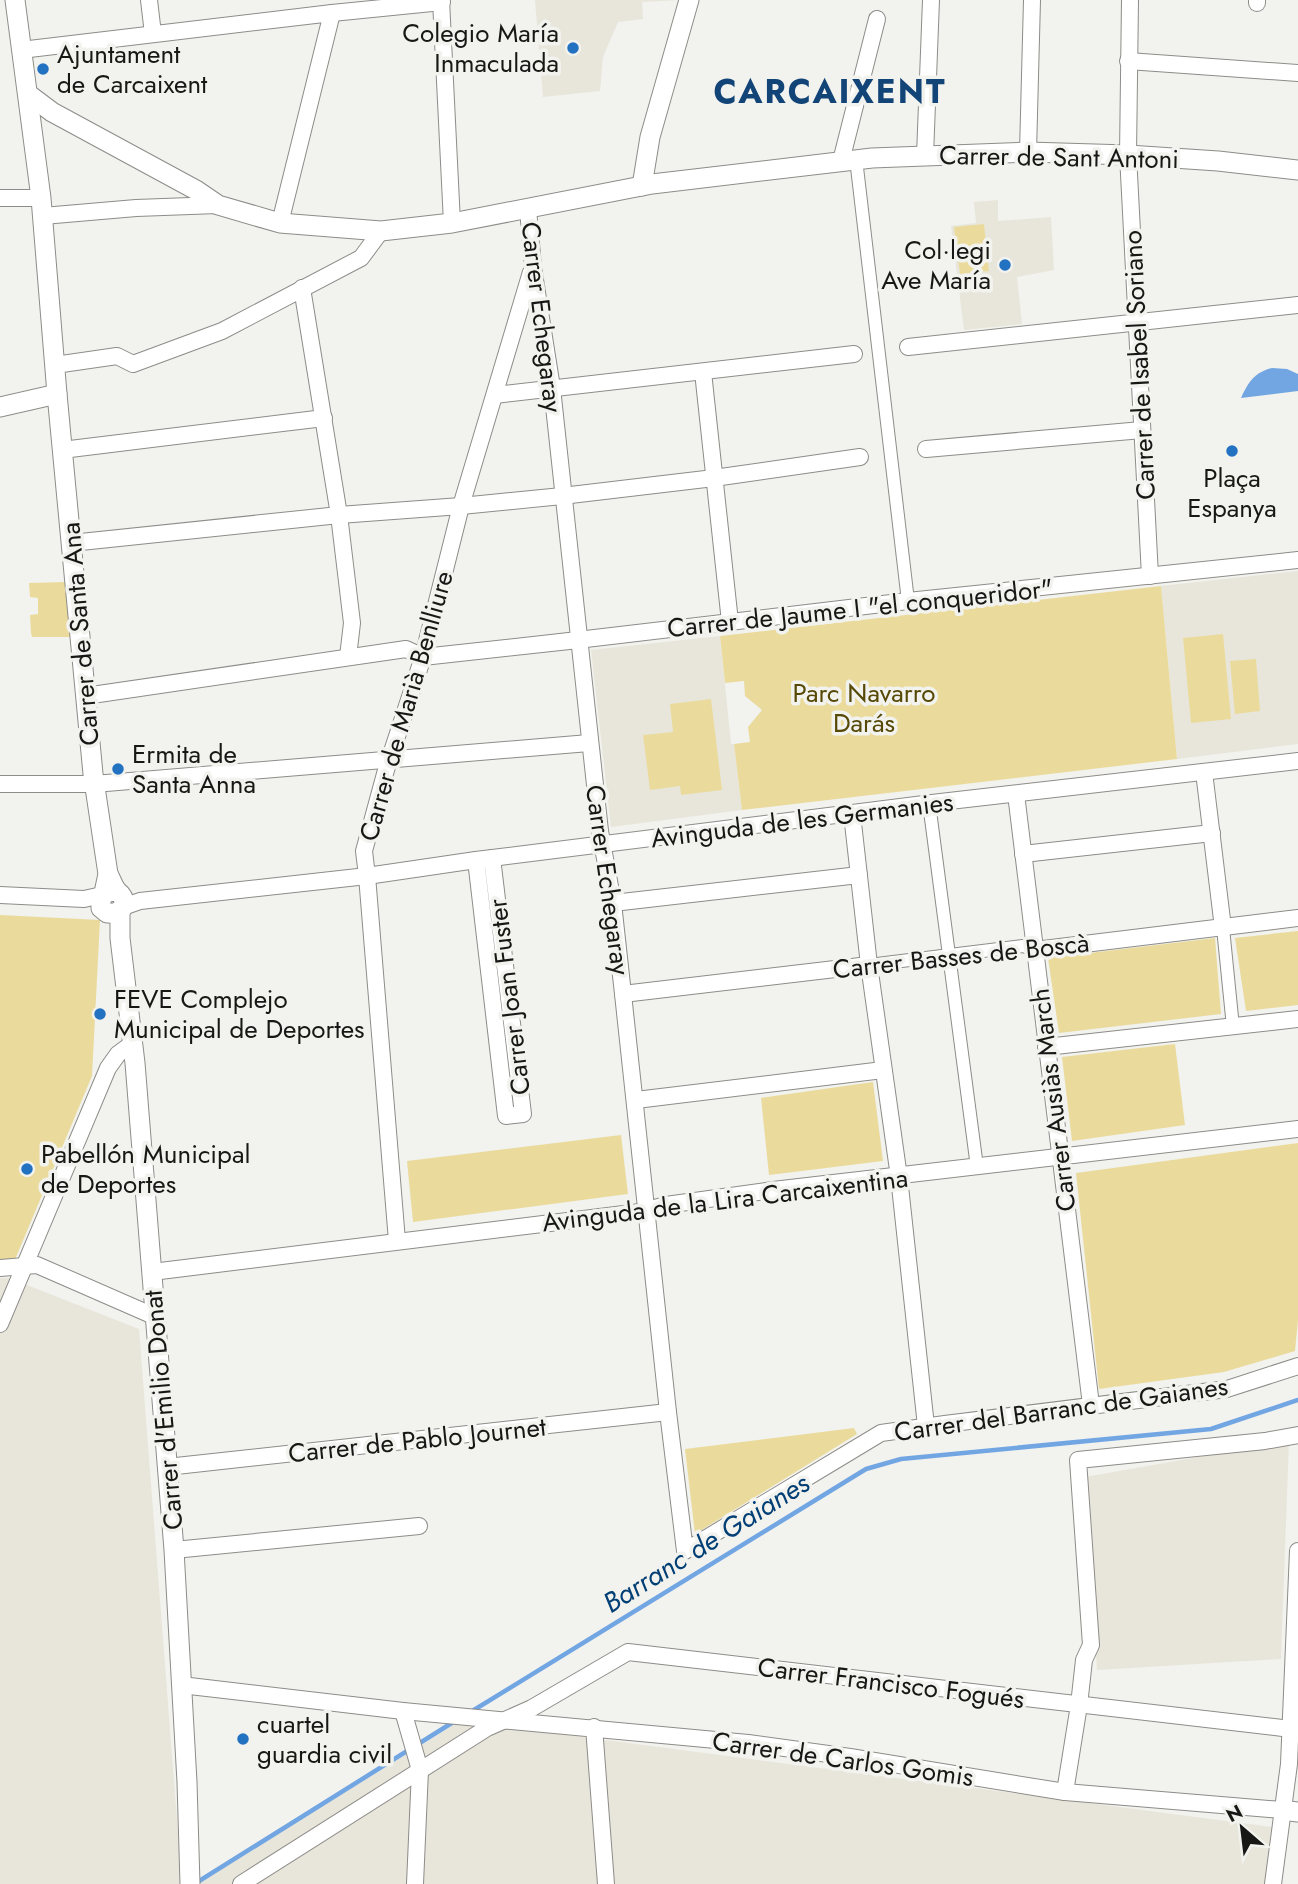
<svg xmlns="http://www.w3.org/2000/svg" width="1298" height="1884" font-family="Jost,sans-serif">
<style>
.built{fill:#e8e6db}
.green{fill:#eadb9d}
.water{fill:#71a6e3}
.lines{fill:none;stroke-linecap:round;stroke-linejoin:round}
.stream{stroke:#71a6e3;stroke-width:4.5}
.pedestrian-casing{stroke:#8d8c89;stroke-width:14}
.minor-casing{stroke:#8d8c89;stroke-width:18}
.tertiary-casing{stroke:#8d8c89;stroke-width:21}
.pedestrian{stroke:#fff;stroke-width:12}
.minor{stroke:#fff;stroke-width:16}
.tertiary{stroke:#fff;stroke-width:19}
.poi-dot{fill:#2272c1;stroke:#f2f2ee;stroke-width:2.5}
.labels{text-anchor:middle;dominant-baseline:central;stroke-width:7;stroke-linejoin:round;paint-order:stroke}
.poi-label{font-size:26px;fill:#171716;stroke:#f2f2ee;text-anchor:start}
.street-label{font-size:26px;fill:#171716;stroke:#f2f2ee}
.park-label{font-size:26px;fill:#564906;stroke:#f2f2ee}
.water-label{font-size:28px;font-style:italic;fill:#023f75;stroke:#f2f2ee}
.district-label{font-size:33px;font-weight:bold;letter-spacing:2px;fill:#124477;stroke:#f2f2ee}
</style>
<rect width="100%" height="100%" fill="#f2f2ee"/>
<g class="built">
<polygon points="535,0 679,0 642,2 643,19 618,22 603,57 600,91 543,97"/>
<polygon points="998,200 998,221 1051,217 1054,270 1017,277 1022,324 964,330 951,226 976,223 974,202"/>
<polygon points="1298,571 1298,744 1177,759 1161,586"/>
<polygon points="720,636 731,744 734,744 742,810 611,827 591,650"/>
<polygon points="0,1278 9,1278 139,1329 182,1884 0,1884"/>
<polygon points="1289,1441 1281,1659 1097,1670 1085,1477"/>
<polygon points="460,1721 1288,1829 1282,1884 197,1884"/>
</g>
<g class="green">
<polygon points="984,224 989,271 960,274 954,227"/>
<polygon points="65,582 70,637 32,637 31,633 30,615 38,614 38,598 30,597 29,583"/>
<polygon points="1161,586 1177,759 742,810 734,744 750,742 748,727 762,710 745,696 744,681 725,683 720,636"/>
<polygon points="1223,634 1231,719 1191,723 1183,638"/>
<polygon points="1256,659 1260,711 1235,714 1230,661"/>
<polygon points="711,699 722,790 681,795 680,786 650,790 643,735 673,732 670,704"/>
<polygon points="0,915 100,920 92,1076 14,1262 0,1262"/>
<polygon points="1298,931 1298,1005 1246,1011 1235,938"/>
<polygon points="1215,938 1221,1014 1059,1033 1048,958"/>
<polygon points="1175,1044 1185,1125 1072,1141 1062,1057"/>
<polygon points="873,1082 883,1161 769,1175 761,1098"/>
<polygon points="621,1135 628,1194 413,1222 407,1161"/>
<polygon points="1298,1143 1298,1320 1295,1351 1224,1372 1099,1389 1076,1173"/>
<polygon points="854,1428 857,1434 695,1534 685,1449"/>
</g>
<path class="water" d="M1272,368L1287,369L1298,374V391L1241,398C1248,382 1255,372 1272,368Z"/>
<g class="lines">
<g class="stream">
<polyline points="469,1713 866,1469 901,1459 1211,1429 1298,1400"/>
<polyline points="196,1883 455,1721"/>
</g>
<defs>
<g id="pedestrian">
<polyline points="856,159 908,601"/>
<polyline points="932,803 930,811 977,1167"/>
<polyline points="1223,928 1233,1027"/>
<polyline points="869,965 1023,946 1035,950"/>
</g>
<g id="minor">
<polyline points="149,0 153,34"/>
<polyline points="441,0 452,223"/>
<polyline points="1130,0 1128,155 1150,576"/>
<polyline points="1257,3 1257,0"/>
<polyline points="21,50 332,13 442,2"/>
<polyline points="1128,61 1298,73"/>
<polyline points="1028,152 1032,0"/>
<polyline points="925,156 931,0"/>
<polyline points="841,161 877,19"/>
<polyline points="0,198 41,198"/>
<polyline points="528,209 533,267 552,388 600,831 613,903 623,994 668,1412 685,1551 881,1433 945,1424 1227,1389 1298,1366"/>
<polyline points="43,216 136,208 218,205"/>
<polyline points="280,223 332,13"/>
<polyline points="302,288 339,515 352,623 348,657"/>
<polyline points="908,347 1298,305"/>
<polyline points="55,365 117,356 133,364 222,331 361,258 381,231"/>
<polyline points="703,372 730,622"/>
<polyline points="495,395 854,354"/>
<polyline points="926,449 1142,430"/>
<polyline points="62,450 324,418"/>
<polyline points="71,543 339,515 461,506 562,496 714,478 860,457"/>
<polyline points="85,696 406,649 423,657 569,641 908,601 1298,560"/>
<polyline points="1204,772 1223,928"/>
<polyline points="0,784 94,784 589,743"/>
<polyline points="1016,794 1091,1405"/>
<polyline points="852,814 869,965 899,1177 926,1426"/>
<polyline points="1023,854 1212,833"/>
<polyline points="476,860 506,1116 523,1114 492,858"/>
<polyline points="0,895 84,899 102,895"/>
<polyline points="613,903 859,875"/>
<polyline points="123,907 140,901 367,876 476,860 932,803 1298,761"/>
<polyline points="1035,950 1298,918"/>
<polyline points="623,994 869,965"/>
<polyline points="1046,1047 1298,1019"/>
<polyline points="636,1100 883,1070"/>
<polyline points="397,1241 367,876 364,851 386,770 423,657 461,506 531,272"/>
<polyline points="0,1268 37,1265 156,1317"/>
<polyline points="152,1272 640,1212 666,1205 773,1190 1298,1129"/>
<polyline points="0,1324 108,1068 118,1054 133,1043"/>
<polyline points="167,1467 668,1412"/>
<polyline points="174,1550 419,1526"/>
<polyline points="181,1685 403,1711 748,1743 850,1757 1065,1792 1282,1810"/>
<polyline points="403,1711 420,1770 415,1884"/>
<polyline points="594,1727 606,1884"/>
<polyline points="1065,1792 1079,1705 1084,1660 1091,1645 1078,1460 1265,1441 1298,1435"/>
<polyline points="241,1884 487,1728 532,1708 628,1652 1291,1729"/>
<polyline points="1273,1884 1289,1764 1298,1551"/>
</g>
<g id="tertiary">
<polyline points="15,0 41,198 57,394 93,774 108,874 104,893"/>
<polyline points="28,94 52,112 196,190 218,205 280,223 381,231 452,223 652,184 872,158 1028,152 1128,155 1218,161 1298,170"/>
<polyline points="642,186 650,137 689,0"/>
<polyline points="0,407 57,394"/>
<path d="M108,874C111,879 113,886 117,891C118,892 120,893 121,895C130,906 118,915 107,913L101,908V898L107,892L116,891"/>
<polyline points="120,911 120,938 135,1063 174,1550 187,1782 190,1884"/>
<polyline points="1282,1810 1298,1812"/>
</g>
</defs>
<use href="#pedestrian" class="pedestrian-casing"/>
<use href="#minor" class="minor-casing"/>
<use href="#tertiary" class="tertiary-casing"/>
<use href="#pedestrian" class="pedestrian"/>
<use href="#minor" class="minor"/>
<use href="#tertiary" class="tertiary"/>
</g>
<g class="poi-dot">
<circle cx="573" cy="48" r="7"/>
<circle cx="43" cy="69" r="7"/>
<circle cx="1005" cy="265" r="7"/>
<circle cx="1232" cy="451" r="7"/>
<circle cx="118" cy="769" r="7"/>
<circle cx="100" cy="1014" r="7"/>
<circle cx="27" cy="1169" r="7"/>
<circle cx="243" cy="1739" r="7"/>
</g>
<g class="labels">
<g class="poi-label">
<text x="559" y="33" text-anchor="end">Colegio María<tspan x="559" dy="30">Inmaculada</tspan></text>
<text x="57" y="54">Ajuntament<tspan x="57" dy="30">de Carcaixent</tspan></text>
<text x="991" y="250" text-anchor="end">Col·legi<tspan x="991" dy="30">Ave María</tspan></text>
<text x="1232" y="478" text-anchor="middle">Plaça<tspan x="1232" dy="30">Espanya</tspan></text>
<text x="132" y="754">Ermita de<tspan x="132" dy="30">Santa Anna</tspan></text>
<text x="114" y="999">FEVE Complejo<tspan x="114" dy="30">Municipal de Deportes</tspan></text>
<text x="41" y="1154">Pabellón Municipal<tspan x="41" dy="30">de Deportes</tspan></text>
<text x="257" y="1724">cuartel<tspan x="257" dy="30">guardia civil</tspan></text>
</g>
<g class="street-label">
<text transform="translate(1059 157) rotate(1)">Carrer de Sant Antoni</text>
<text transform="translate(542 317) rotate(83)">Carrer Echegaray</text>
<text transform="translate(1139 365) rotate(-93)">Carrer de Isabel Soriano</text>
<text transform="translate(860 608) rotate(-6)">Carrer de Jaume I "el conqueridor"</text>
<text transform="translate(80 634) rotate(-95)">Carrer de Santa Ana</text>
<text transform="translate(406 706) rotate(-74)">Carrer de Marià Benlliure</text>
<text transform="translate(802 820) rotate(-7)">Avinguda de les Germanies</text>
<text transform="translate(608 880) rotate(82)">Carrer Echegaray</text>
<text transform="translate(961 956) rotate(-6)">Carrer Basses de Boscà</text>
<text transform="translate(509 997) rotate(-97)">Carrer Joan Fuster</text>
<text transform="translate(1053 1100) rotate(-97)">Carrer Ausiàs March</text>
<text transform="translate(725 1200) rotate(-7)">Avinguda de la Lira Carcaixentina</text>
<text transform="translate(1061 1409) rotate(-8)">Carrer del Barranc de Gaianes</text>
<text transform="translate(163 1410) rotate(-95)">Carrer d'Emilio Donat</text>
<text transform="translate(417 1440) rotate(-6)">Carrer de Pablo Journet</text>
<text transform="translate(891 1683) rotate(7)">Carrer Francisco Fogués</text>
<text transform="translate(843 1759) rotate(8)">Carrer de Carlos Gomis</text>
</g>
<g class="park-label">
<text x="864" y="693">Parc Navarro<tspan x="864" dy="30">Darás</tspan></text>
</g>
<g class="water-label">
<text transform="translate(706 1543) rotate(-32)">Barranc de Gaianes</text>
</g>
<g class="district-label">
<text x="830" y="91">CARCAIXENT</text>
</g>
</g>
<g transform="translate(1242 1828) rotate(332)" stroke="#f2f2ee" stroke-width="5" paint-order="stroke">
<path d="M0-5L12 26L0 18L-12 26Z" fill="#171716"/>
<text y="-10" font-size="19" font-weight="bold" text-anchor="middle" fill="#171716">N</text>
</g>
</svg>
